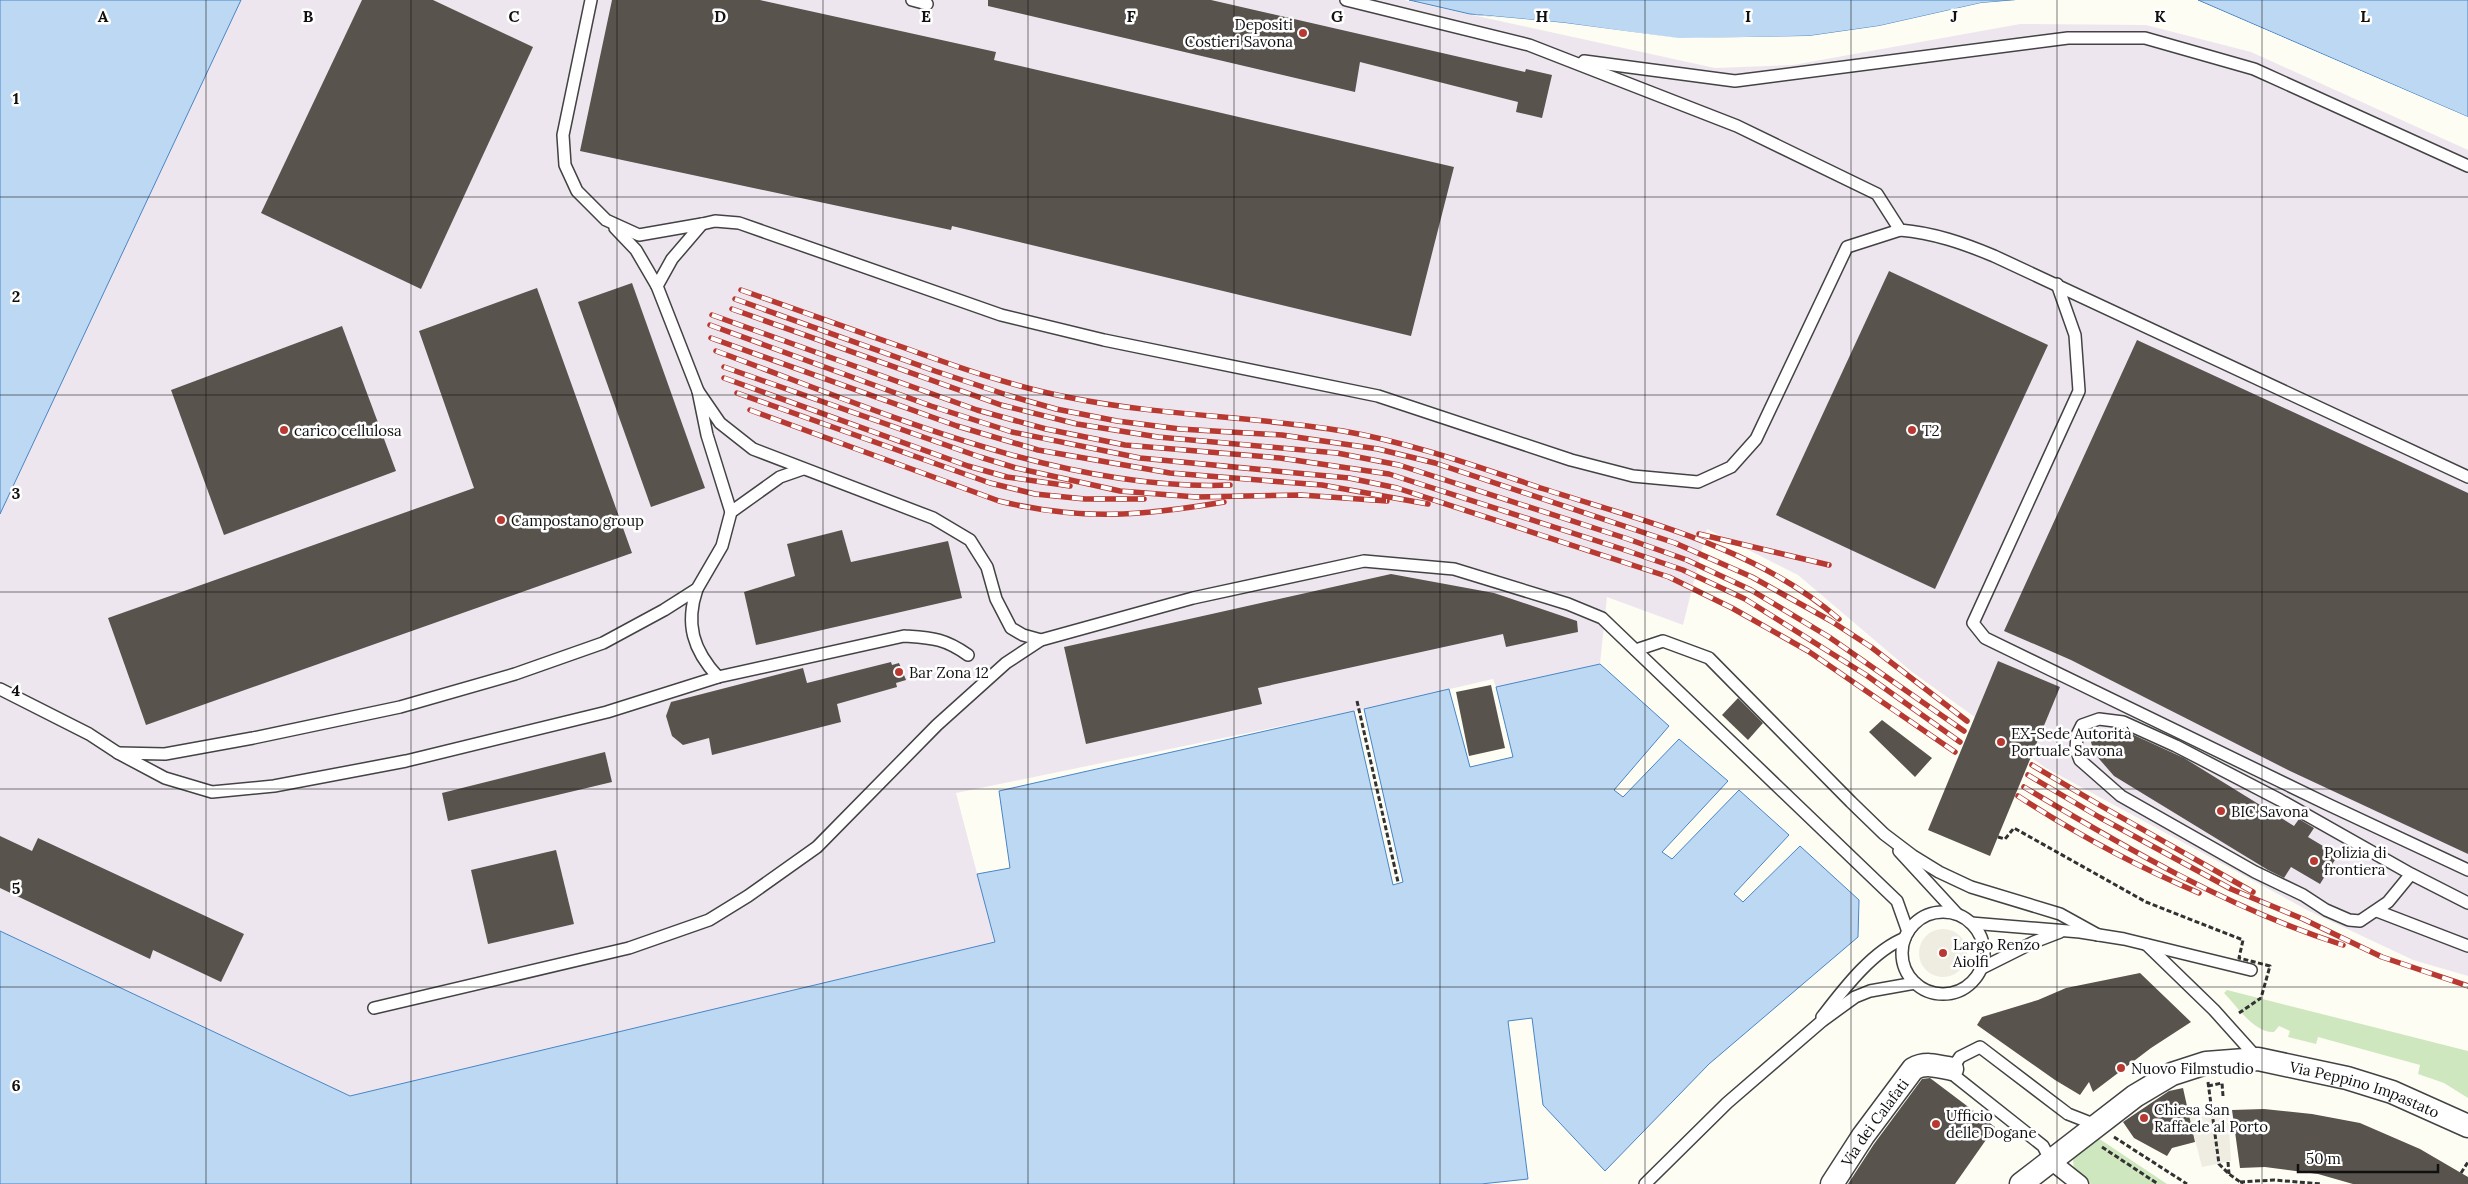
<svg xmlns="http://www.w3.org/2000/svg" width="2468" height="1184" font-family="Lora,serif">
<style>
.industrial{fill:#eee6ee}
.green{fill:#cfe7bf}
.plaza{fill:#efede2}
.water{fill:#bcd8f2;stroke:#4885c5}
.pier{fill:#fefdf4}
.building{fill:#58534d}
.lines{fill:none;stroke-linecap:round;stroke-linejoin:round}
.service-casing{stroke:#434343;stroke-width:14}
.pedestrian-casing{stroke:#434343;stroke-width:19}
.minor-casing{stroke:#434343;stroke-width:25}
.path{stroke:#323232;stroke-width:3;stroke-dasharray:5 2.5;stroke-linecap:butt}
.service{stroke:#fff;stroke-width:11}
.pedestrian{stroke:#fff;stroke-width:16}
.minor{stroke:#fff;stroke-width:22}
.rail-casing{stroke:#b83931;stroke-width:5.5}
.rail{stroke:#fff;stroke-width:4;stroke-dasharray:11;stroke-linecap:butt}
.path-bridge{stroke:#323232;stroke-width:3;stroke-dasharray:5 2.5;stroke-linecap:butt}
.grid{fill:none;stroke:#101010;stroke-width:1;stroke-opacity:0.55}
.poi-dot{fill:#b83931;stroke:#fff;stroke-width:2}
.labels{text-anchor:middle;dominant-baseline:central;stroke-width:5;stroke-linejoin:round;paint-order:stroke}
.poi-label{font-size:15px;fill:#101010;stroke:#fff;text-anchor:start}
.street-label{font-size:15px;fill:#101010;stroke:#fff}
.grid-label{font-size:16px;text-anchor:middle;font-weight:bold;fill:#101010;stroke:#fff;stroke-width:5;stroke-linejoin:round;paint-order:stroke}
</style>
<rect width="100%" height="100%" fill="#fefdf4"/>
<polygon class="industrial" points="241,0 1404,0 1715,68 1793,65 2020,24 2146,25 2251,52 2468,150 2468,976 2413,960 2309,911 2046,768 1912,672 1798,575 1707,529 1683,625 1607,597 1600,664 1496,687 1493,679 1364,709 956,793 995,942 350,1096 0,931 0,514"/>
<g class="green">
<path d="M2227,990L2468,1051V1098L2444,1083L2418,1074L2420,1065L2318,1037L2316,1044L2288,1037L2290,1031L2279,1026L2274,1032C2255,1034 2236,1005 2224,993Z"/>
<polygon points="2098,1138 2167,1184 2091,1184 2074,1171 2073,1159"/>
</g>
<g class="plaza">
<circle cx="1943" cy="953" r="24"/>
<polygon points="2228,1109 2231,1161 2202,1167 2189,1116"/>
</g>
<g class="water">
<polygon points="0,0 241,0 0,514"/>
<polygon points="1409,0 2015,0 1981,3 1879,26 1809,36 1679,39 1565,23 1470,14"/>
<polygon points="2198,0 2468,0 2468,117"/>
<polygon points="1600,664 1669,726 1614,790 1623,797 1679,739 1728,781 1662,852 1672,859 1739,790 1789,835 1734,894 1743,902 1800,846 1859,900 1858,937 1709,1064 1605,1171 1543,1105 1532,1018 1508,1021 1528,1179 1481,1184 0,1184 0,931 350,1096 995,942 977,874 1010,868 999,791 1354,711 1393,885 1403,882 1364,709 1449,689 1470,767 1513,757 1496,687"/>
</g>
<g class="pier">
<polygon points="2018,0 2016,2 1981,6 1879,28 1809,39 1679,41 1470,14 1565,23 1679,38 1809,36 1879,26 1981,3"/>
<polygon points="2196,0 2468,117 2468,120 2197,2"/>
</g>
<g class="building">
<polygon points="362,0 433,0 533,47 421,289 261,213"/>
<polygon points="612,0 760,0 996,52 994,60 1454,167 1411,336 952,226 951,230 580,151"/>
<polygon points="988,0 1211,0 1525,72 1526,69 1552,75 1542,118 1516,112 1518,102 1360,62 1355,92 988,6"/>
<polygon points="1889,271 2048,345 1935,589 1776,515"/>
<polygon points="632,283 705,488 651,507 578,302"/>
<polygon points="537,288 632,553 146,725 108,618 474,488 419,331"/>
<polygon points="342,326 396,471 224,535 171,390"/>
<polygon points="2137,340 2468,493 2468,854 2290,771 2071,660 2004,631"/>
<polygon points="842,530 851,562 948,541 962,598 756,645 744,592 795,576 787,544"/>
<polygon points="1391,574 1494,593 1577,621 1578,632 1506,647 1503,634 1258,688 1262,704 1086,744 1064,647"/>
<polygon points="1998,661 2060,687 1990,856 1928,830"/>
<polygon points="891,662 892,665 899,663 906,680 896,683 897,687 837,704 841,722 712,755 709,738 683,745 672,736 666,716 671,702 803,668 807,683"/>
<polygon points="1491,685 1505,748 1469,756 1456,692"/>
<polygon points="1738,698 1763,723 1748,740 1722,715"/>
<polygon points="1882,720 1932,758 1915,777 1869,732"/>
<polygon points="2114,730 2125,731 2184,758 2294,826 2299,819 2314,828 2308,837 2338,855 2320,884 2291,867 2284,878 2268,870 2114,776 2094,753 2091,742 2092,735 2098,731"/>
<polygon points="605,752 612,782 448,821 442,793"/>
<polygon points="0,836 32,851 38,838 244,934 221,982 153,950 150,959 0,888"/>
<polygon points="556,850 574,924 488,944 471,870"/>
<polygon points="2140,973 2191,1022 2151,1048 2093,1092 2089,1082 2080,1095 2055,1080 1977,1025 1982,1017 2038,1000 2066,988"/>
<polygon points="1930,1078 1995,1127 1955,1184 1848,1184 1874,1144 1922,1079"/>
<polygon points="2183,1088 2195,1142 2172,1148 2167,1156 2134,1138 2123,1122 2169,1091"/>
<polygon points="2264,1109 2312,1114 2360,1123 2420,1149 2468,1177 2468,1184 2353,1184 2318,1174 2265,1167 2240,1168 2232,1110"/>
</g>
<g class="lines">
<defs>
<g id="service">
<polyline points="591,0 563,135 565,165 577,191 606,220 639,235 702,224 672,259 657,286 698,391"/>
<polyline points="912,0 927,4"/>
<path d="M1346,0L1529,45L1737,126L1877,194L1900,230C1934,233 1963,243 1994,256L2468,477"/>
<polyline points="1584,61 1735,81 2068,38 2145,38 2254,69 2468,166"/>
<polyline points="702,224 715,221 739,223 1001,315 1104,340 1378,396 1571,460 1633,476 1698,482 1731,467 1756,439 1847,247 1900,230"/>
<polyline points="615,228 636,250 657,286"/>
<polyline points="2057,284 2075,335 2079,391 1973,623 1985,638 2327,804 2468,870"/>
<path d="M803,469L780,477L731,512L722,546L697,589L664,610L603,643L515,674L400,707L253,738L165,754L118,753L165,778L212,792L274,786L406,761L607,712L718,677L904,636C932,638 944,638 968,655"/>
<polyline points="731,512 707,435 698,391 720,423 753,449 933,518 970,540 987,567 996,599 1011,628 1023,635 1041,640"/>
<path d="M697,589C685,624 693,650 718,677"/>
<polyline points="1636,650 1663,641 1709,658 1851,802 1884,834 1913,856 1939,872 1971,887 2060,914 2098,935"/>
<polyline points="0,689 89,734 118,753"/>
<polyline points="1899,851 1957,914"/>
<polyline points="2411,874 2388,902 2360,921 2349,920 2326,910 2303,895 2255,872 2121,796 2080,760 2076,749 2077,735 2082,725 2099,719 2123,722 2176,746 2280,800 2411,874 2468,903"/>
<polyline points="2377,911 2468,946"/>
<circle cx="1943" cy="953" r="41"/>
<polyline points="1971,923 2080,932 2124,939 2251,970"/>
<polyline points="2147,945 2214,1010 2258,1059"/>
<polyline points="1982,968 2034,942 2060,932"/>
<polyline points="374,1008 629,948 709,920 748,896 817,847 937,725 1006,663 1041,640 1193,598 1364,561 1454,569 1568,604 1602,618 1897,901 1908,932"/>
<path d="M1822,1017C1843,990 1872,951 1905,938"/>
<polyline points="2051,1161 2043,1146 1956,1077 1952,1069 1960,1057 1980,1047 2068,1114 2096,1125"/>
<polyline points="1645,1184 1727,1103 1822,1021 1855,997 1870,991 1915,983"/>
</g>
<polyline id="pedestrian" points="2051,1161 2080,1184"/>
<g id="minor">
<path id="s1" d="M1832,1184L1863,1136L1913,1069C1925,1062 1938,1066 1952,1069"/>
<path id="s2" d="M2021,1184L2135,1096L2172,1074L2206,1063L2258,1059L2347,1078L2392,1092L2468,1126"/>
</g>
</defs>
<use href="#service" class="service-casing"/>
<use href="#pedestrian" class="pedestrian-casing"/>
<use href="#minor" class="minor-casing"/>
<g class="path">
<polyline points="1357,701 1398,882"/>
<polyline points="2239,1013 2261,998"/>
<polyline points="2208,1082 2219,1164 2229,1174 2243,1184"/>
<polyline points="2208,1086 2222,1083 2223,1096"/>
<polyline points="2114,1137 2187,1184"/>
<polyline points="2102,1147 2158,1184"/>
<polyline points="2228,1162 2229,1174"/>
<polyline points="2461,1173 2468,1162"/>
<polyline points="2240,1182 2274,1180 2322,1184"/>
</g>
<use href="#service" class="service"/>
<use href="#pedestrian" class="pedestrian"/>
<use href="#minor" class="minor"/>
<defs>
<g id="rail">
<path d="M741,290C795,309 850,329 905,348C960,368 1014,387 1072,398C1161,416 1253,416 1343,431C1412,443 1478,467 1544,489C1646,522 1755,547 1839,619"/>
<polyline points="735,299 935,371 1007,395 1056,409 1117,421 1180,429 1282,435 1378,449 1435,463 1675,543 1752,577 1831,621 1871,647 1967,721"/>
<polyline points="732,309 1001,405 1077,424 1158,437 1337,453 1399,465 1625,538 1687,560 1751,590 1829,637 1964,731"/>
<polyline points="712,315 977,410 1046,429 1125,445 1280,458 1389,474 1622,549 1683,570 1745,599 1866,675 1960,742"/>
<polyline points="710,325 931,406 1012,432 1140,458 1349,478 1397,488 1669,577 1732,608 1808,651 1955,752"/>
<polyline points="711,338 957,426 1038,450 1170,473 1322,485 1428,504"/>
<path d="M716,351C874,409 1061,492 1230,485"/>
<polyline points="724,367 980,457 1016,468 1120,491 1196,497 1301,495 1387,501"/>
<polyline points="724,378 968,466 1007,477 1070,486"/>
<polyline points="737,393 990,483 1035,494 1085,499 1144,499"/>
<path d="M750,410L999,501C1081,521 1142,516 1224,502"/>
<polyline points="1699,534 1829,565"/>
<polyline points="2032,765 2103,807 2253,892"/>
<polyline points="2028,775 2099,817 2231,889 2303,919 2382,957 2468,986"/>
<path d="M2024,787C2126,848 2230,909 2343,945"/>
<path d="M2018,796C2076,834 2136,866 2199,893"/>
</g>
</defs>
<use href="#rail" class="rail-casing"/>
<use href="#rail" class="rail"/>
<polyline class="path-bridge" points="1998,837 2005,839 2014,828 2146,902 2243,940 2239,958 2270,966 2261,998"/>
</g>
<path class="grid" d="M206,0V1184M411,0V1184M617,0V1184M823,0V1184M1028,0V1184M1234,0V1184M1440,0V1184M1645,0V1184M1851,0V1184M2057,0V1184M2262,0V1184M0,197H2468M0,395H2468M0,592H2468M0,789H2468M0,987H2468"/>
<g class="poi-dot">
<circle cx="1303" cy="33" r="5"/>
<circle cx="284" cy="430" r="5"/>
<circle cx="1912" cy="430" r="5"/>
<circle cx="501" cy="520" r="5"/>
<circle cx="899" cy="672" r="5"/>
<circle cx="2001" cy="742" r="5"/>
<circle cx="2221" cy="811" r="5"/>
<circle cx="2314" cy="861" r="5"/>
<circle cx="1943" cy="953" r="5"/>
<circle cx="2121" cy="1068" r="5"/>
<circle cx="2144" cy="1118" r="5"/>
<circle cx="1936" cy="1124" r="5"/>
</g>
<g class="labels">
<g class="poi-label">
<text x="1293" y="24" text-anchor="end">Depositi<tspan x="1293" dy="17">Costieri Savona</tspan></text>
<text x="294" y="430">carico cellulosa</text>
<text x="1922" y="430">T2</text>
<text x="511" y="520">Campostano group</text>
<text x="909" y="672">Bar Zona 12</text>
<text x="2011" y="733">EX-Sede Autorità<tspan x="2011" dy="17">Portuale Savona</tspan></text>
<text x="2231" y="811">BIC Savona</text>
<text x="2324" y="852">Polizia di<tspan x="2324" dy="17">frontiera</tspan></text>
<text x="1953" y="944">Largo Renzo<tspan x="1953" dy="17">Aiolfi</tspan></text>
<text x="2131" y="1068">Nuovo Filmstudio</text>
<text x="2154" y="1109">Chiesa San<tspan x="2154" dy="17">Raffaele al Porto</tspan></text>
<text x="1946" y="1115">Ufficio<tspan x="1946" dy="17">delle Dogane</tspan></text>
</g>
<g class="street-label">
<text stroke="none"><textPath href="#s2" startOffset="386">Via Peppino Impastato</textPath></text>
<text stroke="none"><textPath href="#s1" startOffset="75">Via dei Calafati</textPath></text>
</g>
</g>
<g class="grid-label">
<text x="103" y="22">A</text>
<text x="308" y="22">B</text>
<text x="514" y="22">C</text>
<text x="720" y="22">D</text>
<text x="926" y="22">E</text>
<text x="1131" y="22">F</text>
<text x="1337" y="22">G</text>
<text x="1542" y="22">H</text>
<text x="1748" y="22">I</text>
<text x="1954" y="22">J</text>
<text x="2160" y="22">K</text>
<text x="2365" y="22">L</text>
<text x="16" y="104">1</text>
<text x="16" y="302">2</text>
<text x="16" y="499">3</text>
<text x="16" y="696">4</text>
<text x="16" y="894">5</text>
<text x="16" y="1091">6</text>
</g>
<path d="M2298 1164v8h140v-8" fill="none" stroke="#101010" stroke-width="2.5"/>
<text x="2306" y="1164" font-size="15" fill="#101010" stroke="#ffffff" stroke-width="4" paint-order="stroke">50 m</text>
</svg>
